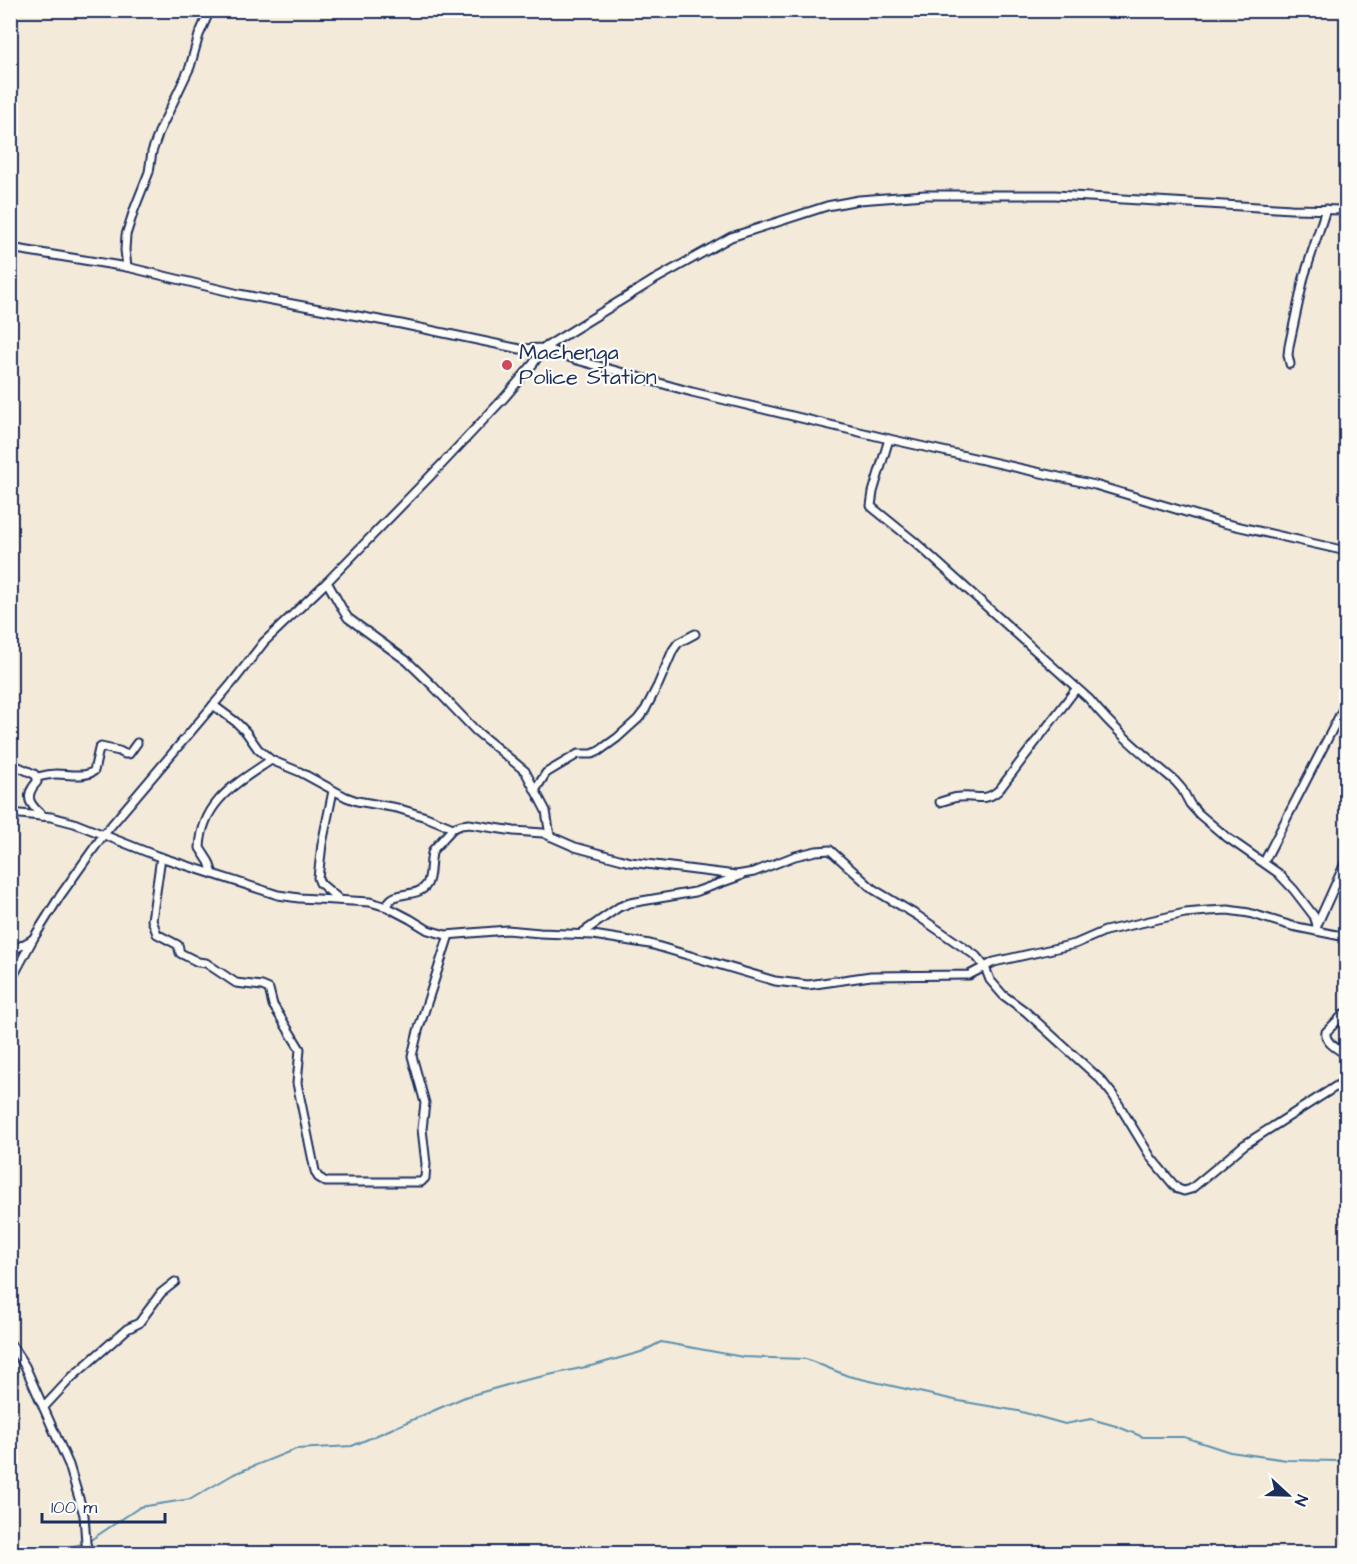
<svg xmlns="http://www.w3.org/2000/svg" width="1357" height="1564" font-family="'Architects Daughter',sans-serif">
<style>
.built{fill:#f4ead9}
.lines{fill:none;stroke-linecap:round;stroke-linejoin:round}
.stream{stroke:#5b91af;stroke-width:2}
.minor-casing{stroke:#1b2f5e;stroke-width:11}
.minor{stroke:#fdfcf7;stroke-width:7}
.poi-dot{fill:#d1495b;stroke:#fdfcf7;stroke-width:2}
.labels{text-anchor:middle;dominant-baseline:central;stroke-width:4.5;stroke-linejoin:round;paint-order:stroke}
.poi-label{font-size:22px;fill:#1b2f5e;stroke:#fdfcf7;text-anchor:start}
</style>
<rect width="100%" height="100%" fill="#fdfcf7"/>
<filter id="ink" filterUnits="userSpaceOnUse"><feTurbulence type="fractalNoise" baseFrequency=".0167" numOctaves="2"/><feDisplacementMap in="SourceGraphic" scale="12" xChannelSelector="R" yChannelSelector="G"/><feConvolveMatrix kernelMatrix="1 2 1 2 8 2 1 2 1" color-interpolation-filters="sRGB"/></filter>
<g filter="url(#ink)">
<rect class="built" x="11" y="11" width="1335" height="1542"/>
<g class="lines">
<polyline class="stream" points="10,1546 62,1549 86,1543 140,1507 191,1499 234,1474 296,1449 352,1446 465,1397 521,1381 595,1365 641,1352 661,1342 743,1357 806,1359 848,1376 959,1401 1018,1411 1065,1424 1091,1419 1116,1426 1143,1437 1184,1437 1230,1452 1287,1460 1338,1461 1346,1464"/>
<defs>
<g id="minor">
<polyline points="10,248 127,267 239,294 401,324 520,349 544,348 654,280 731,237 827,206 859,200 925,195 1055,195 1291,209 1346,210"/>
<polyline points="127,267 125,250 126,235 134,210 149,172 152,152 159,132 190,67 199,35 210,10"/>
<polyline points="1290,364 1288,355 1289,346 1304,277 1326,209"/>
<path d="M889,439L873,492L871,506L873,508L915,542L1089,699C1115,731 1144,755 1175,781L1182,789L1190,804L1199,814L1225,836L1278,873L1294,890L1314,916L1317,925L1316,931"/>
<polyline points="327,582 344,612 348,618 407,661 432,685 476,731 525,771 546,811 550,836"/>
<polyline points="213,705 236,722 246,732 258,749 271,760 300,772 346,797 357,801 397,808 426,817 453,828 461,825 469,824 514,831 543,833 575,847 630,862 736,875 754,872 795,856 816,851 830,850 873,889 918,916 976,956 985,967 990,980 1003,995 1025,1011 1101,1080 1113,1095 1152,1159 1173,1184 1178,1189 1184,1191 1191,1189 1244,1145 1346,1080"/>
<path d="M10,763L34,774L37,777V782C23,797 30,805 43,816"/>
<path d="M37,777C43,776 50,774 56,774C68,774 84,778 94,771L99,749L101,747L119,751L125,754H129L137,743"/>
<polyline points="536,789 546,773 578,754 592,754 599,751 617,738 638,719 645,710 658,685 673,650 678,643 695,634"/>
<polyline points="333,791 322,844 318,878 320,883 340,900"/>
<path d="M940,802C947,800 954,797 960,797C978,795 984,803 999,790L1076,689"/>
<polyline points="10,813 51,817 74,823 157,856 278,895 299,898 370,902 387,907 410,919 428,930 446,935 507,930 540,933 593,935 650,944 775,981 808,985 871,976 969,975 994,962 1075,944 1105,931 1185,913 1208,911 1228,910 1249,913 1292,926 1346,937"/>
<polyline points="161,857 152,920 157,934 178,945 180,953 198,962 206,963 236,983 262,986 269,989 273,1005 300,1049 297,1083 315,1171 318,1177 326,1182 421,1182 425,1178 426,1164 422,1129 425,1103 412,1056 418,1031 449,935"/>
<polyline points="1264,862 1346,703"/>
<path d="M213,874L209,862L200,848C202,801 236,784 271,760"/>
<path d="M387,907C390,888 418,900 427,884C432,874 429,860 433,850L453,828"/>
<polyline points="1317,925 1346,861"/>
<polyline points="582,933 619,907 630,903 695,892 740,876"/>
<polyline points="10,952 33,939"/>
<polyline points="10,982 33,939 60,896 104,834 232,683 264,642 327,582 442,464 505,397 533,364 544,348 577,360 692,392 889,439 1095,485 1223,523 1346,551"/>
<path d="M1346,1012L1326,1032C1324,1043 1339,1049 1346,1055"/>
<polyline points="10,1343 25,1366 69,1465 84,1515 86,1543 89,1554"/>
<polyline points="44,1407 71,1378 127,1329 139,1323 161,1293 175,1282"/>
</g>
</defs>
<use href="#minor" class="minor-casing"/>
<use href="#minor" class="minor"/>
</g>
</g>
<circle class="poi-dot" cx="507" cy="365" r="6"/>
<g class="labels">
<g class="poi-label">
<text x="519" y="352">Machenga<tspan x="519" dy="25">Police Station</tspan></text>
</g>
</g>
<rect width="1357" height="1564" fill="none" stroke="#fdfcf7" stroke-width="36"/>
<rect x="18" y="18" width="1321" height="1528" fill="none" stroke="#1b2f5e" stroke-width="2" filter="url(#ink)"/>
<g transform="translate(1288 1495) rotate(112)" stroke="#fdfcf7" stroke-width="4.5" paint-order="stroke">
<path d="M0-4.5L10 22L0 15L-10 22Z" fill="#1b2f5e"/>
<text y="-9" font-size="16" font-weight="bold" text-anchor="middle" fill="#1b2f5e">N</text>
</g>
<path d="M42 1513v9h123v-9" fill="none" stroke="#1b2f5e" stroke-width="3"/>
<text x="51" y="1513" font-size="18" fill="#1b2f5e" stroke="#fdfcf7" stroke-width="4.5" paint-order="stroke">100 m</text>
</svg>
